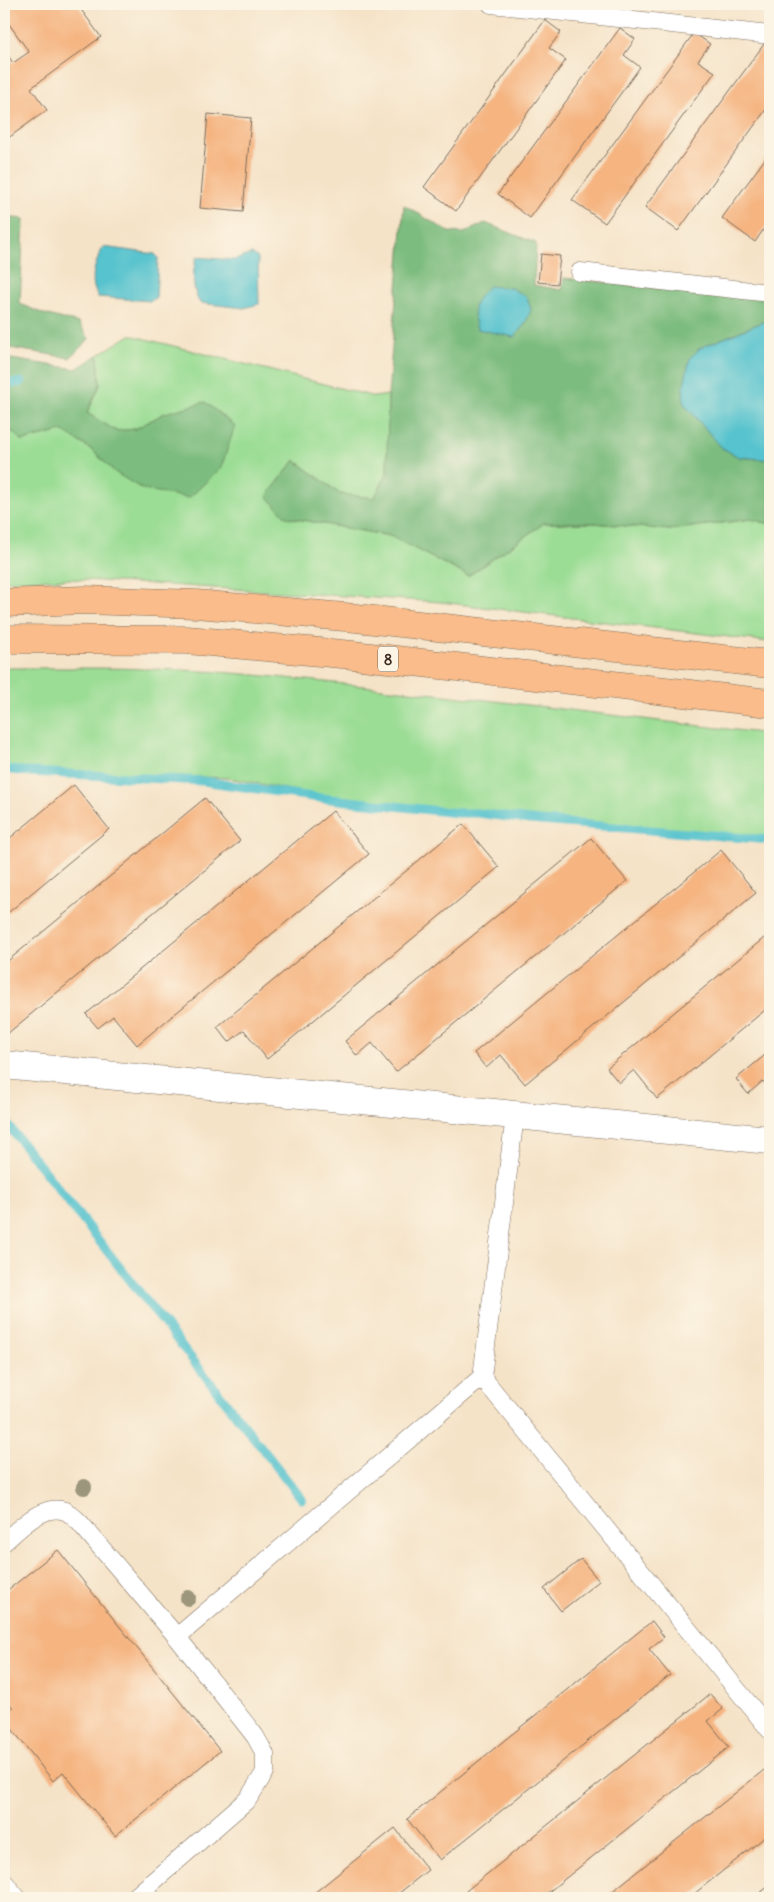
<svg xmlns="http://www.w3.org/2000/svg" width="774" height="1902" font-family="Delius,sans-serif">
<style>
.green{fill:#9bdd95;stroke:#6b845a}
.forest{fill:#7cbc7e;stroke:#5c734e}
.water{fill:#56c3ce;stroke:#487676}
.lines{fill:none;stroke-linecap:round;stroke-linejoin:round}
.stream{stroke:#56c3ce;stroke-width:9}
.building{fill:#f5b480}
.lane-casing{stroke:#7c6b5a;stroke-width:19}
.street-casing{stroke:#7c6b5a;stroke-width:29}
.highway-casing{stroke:#7c6b5a;stroke-width:29}
.lane{stroke:#fff;stroke-width:18}
.street{stroke:#fff;stroke-width:28}
.highway{stroke:#f9bc8a;stroke-width:28}
.tree{fill:#9c967b}
.labels{text-anchor:middle;dominant-baseline:central;stroke-width:5;stroke-linejoin:round;paint-order:stroke}
.shield{fill:#fcf5e5;stroke:#75675a;stroke-width:1}
.shield-label{font-size:15px;font-weight:bold;fill:#3b2a1e}
</style>
<rect width="100%" height="100%" fill="#fcf5e5"/>
<filter id="ink" filterUnits="userSpaceOnUse"><feTurbulence type="fractalNoise" baseFrequency=".02" numOctaves="2"/><feDisplacementMap in="SourceGraphic" scale="10" xChannelSelector="R" yChannelSelector="G"/><feConvolveMatrix kernelMatrix="1 2 1 2 8 2 1 2 1" color-interpolation-filters="sRGB"/></filter>
<filter id="wash" filterUnits="userSpaceOnUse"><feTurbulence type="fractalNoise" baseFrequency=".0096" numOctaves="4" result="noise"/><feDisplacementMap in="SourceGraphic" scale="20" xChannelSelector="R" yChannelSelector="G"/><feGaussianBlur stdDeviation="1.12" result="paint"/><feColorMatrix in="noise" values="0 0 0 0 0 0 0 0 0 0 0 0 0 0 0 0 0 1.4 0 .05"/><feComposite in="paint" operator="in"/></filter>
<g filter="url(#wash)">
<rect width="100%" height="100%" fill="#f5e3c8"/>
<g class="green">
<polygon points="130,335 375,397 388,395 387,474 374,498 340,494 295,460 286,517 390,536 468,576 544,523 594,523 670,530 751,519 770,524 770,642 441,602 70,579 4,581 4,425 23,441 62,431 92,450 116,473 165,413 135,429 116,431 87,414 100,385 98,355"/>
<path d="M4,668C84,668 164,667 244,674C420,690 595,714 770,734V838L530,817L477,810H456L312,794L229,778L28,770L4,766Z"/>
</g>
<g class="forest">
<polygon points="404,205 449,232 464,233 485,223 536,243 534,285 562,290 564,278 674,290 770,297 770,319 700,348 739,457 770,460 770,524 751,519 670,530 594,523 544,523 468,576 390,536 286,517 267,496 295,460 340,494 374,498 387,474 388,395"/>
<polygon points="4,217 24,219 20,304 44,314 79,323 89,339 70,358 4,347"/>
<polygon points="98,355 100,385 87,413 116,431 135,429 165,413 205,402 235,426 221,468 189,498 142,489 116,473 92,450 62,431 23,441 4,425 4,358 76,369"/>
</g>
<g class="water">
<path d="M103,247L155,254L158,258L156,297L151,301L98,297C88,279 95,265 103,247Z"/>
<path d="M252,254L258,258L259,304L244,308L200,303C192,292 192,269 197,257L234,260Z"/>
<path d="M489,286L511,288L527,297L531,310L525,324L514,337L477,329C471,307 473,301 489,286Z"/>
<polygon points="770,319 770,460 739,457 722,448 684,404 683,388 690,358 700,348"/>
</g>
<g class="lines">
<g class="stream">
<polyline points="4,385 21,382"/>
<polyline points="4,769 30,772 203,781 312,797 457,813 478,813 529,820 770,840"/>
<polyline points="4,1120 302,1499"/>
</g>
</g>
<g id="blocks">
<g class="building">
<polygon points="4,4 77,4 101,37 31,88 47,110 4,141 4,57 7,54 13,63 29,52 4,17"/>
<polygon points="545,20 561,32 549,48 566,60 456,211 424,187"/>
<polygon points="620,28 635,39 624,55 640,67 530,218 498,194"/>
<polygon points="694,33 710,44 698,61 715,72 605,223 572,200"/>
<polygon points="767,40 770,43 770,104 678,231 645,207"/>
<polygon points="208,114 251,118 243,212 200,208"/>
<polygon points="770,152 770,220 755,242 722,218"/>
<polygon points="541,254 560,256 557,284 538,282"/>
<polygon points="74,785 109,829 4,916 4,843"/>
<polygon points="205,798 240,841 7,1034 4,1031 4,964"/>
<polygon points="333,811 369,854 137,1045 113,1016 98,1028 86,1014"/>
<polygon points="463,824 499,867 267,1059 244,1030 229,1042 217,1027"/>
<polygon points="591,838 627,881 396,1072 372,1043 357,1056 345,1041"/>
<polygon points="721,850 756,893 525,1084 501,1055 486,1068 474,1053"/>
<polygon points="770,933 770,1006 657,1099 634,1070 619,1083 607,1068"/>
<polygon points="770,1051 770,1090 763,1081 748,1094 736,1079"/>
<polygon points="58,1550 220,1751 115,1836 63,1772 53,1781 4,1719 4,1715 13,1708 4,1697 4,1593"/>
<polygon points="581,1559 599,1581 561,1611 544,1589"/>
<polygon points="652,1621 664,1637 649,1649 670,1675 440,1860 407,1819"/>
<polygon points="710,1694 723,1709 708,1721 729,1747 541,1898 471,1898 466,1891"/>
<polygon points="769,1766 770,1768 770,1789 766,1793 770,1798 770,1833 689,1898 604,1898"/>
<polygon points="395,1828 428,1870 393,1898 308,1898"/>
<polygon points="770,1885 770,1898 754,1898"/>
</g>
</g>
</g>
<g filter="url(#ink)">
<use href="#blocks" fill-opacity="0" stroke="#7c6b5a" stroke-width="1"/>
<g class="lines">
<defs>
<g id="lane">
<polyline points="491,4 770,35"/>
<polyline points="580,272 770,293"/>
<polyline points="515,1116 482,1377 770,1730"/>
<path d="M4,1542C19,1529 43,1503 65,1511C70,1513 76,1519 80,1523L177,1637L482,1377"/>
<polyline points="4,1882 17,1898"/>
<polyline points="134,1898 248,1799 265,1772 265,1754 255,1736 177,1637"/>
</g>
<polyline id="street" points="4,1065 770,1140"/>
<g id="highway">
<polyline points="4,603 85,600 196,604 356,618 770,664"/>
<polyline points="4,639 187,640 353,655 770,703"/>
</g>
</defs>
<use href="#lane" class="lane-casing"/>
<use href="#street" class="street-casing"/>
<use href="#highway" class="highway-casing"/>
<use href="#lane" class="lane"/>
<use href="#street" class="street"/>
<use href="#highway" class="highway"/>
</g>
<g class="tree">
<circle cx="84" cy="1487" r="8"/>
<circle cx="188" cy="1598" r="8"/>
</g>
</g>
<g class="labels">
<rect class="shield" x="378" y="646.5" width="20" height="25" rx="4"/>
<g class="shield-label">
<text x="388" y="659">8</text>
</g>
</g>
<rect width="774" height="1902" fill="none" stroke="#fcf5e5" stroke-width="20"/>
</svg>
